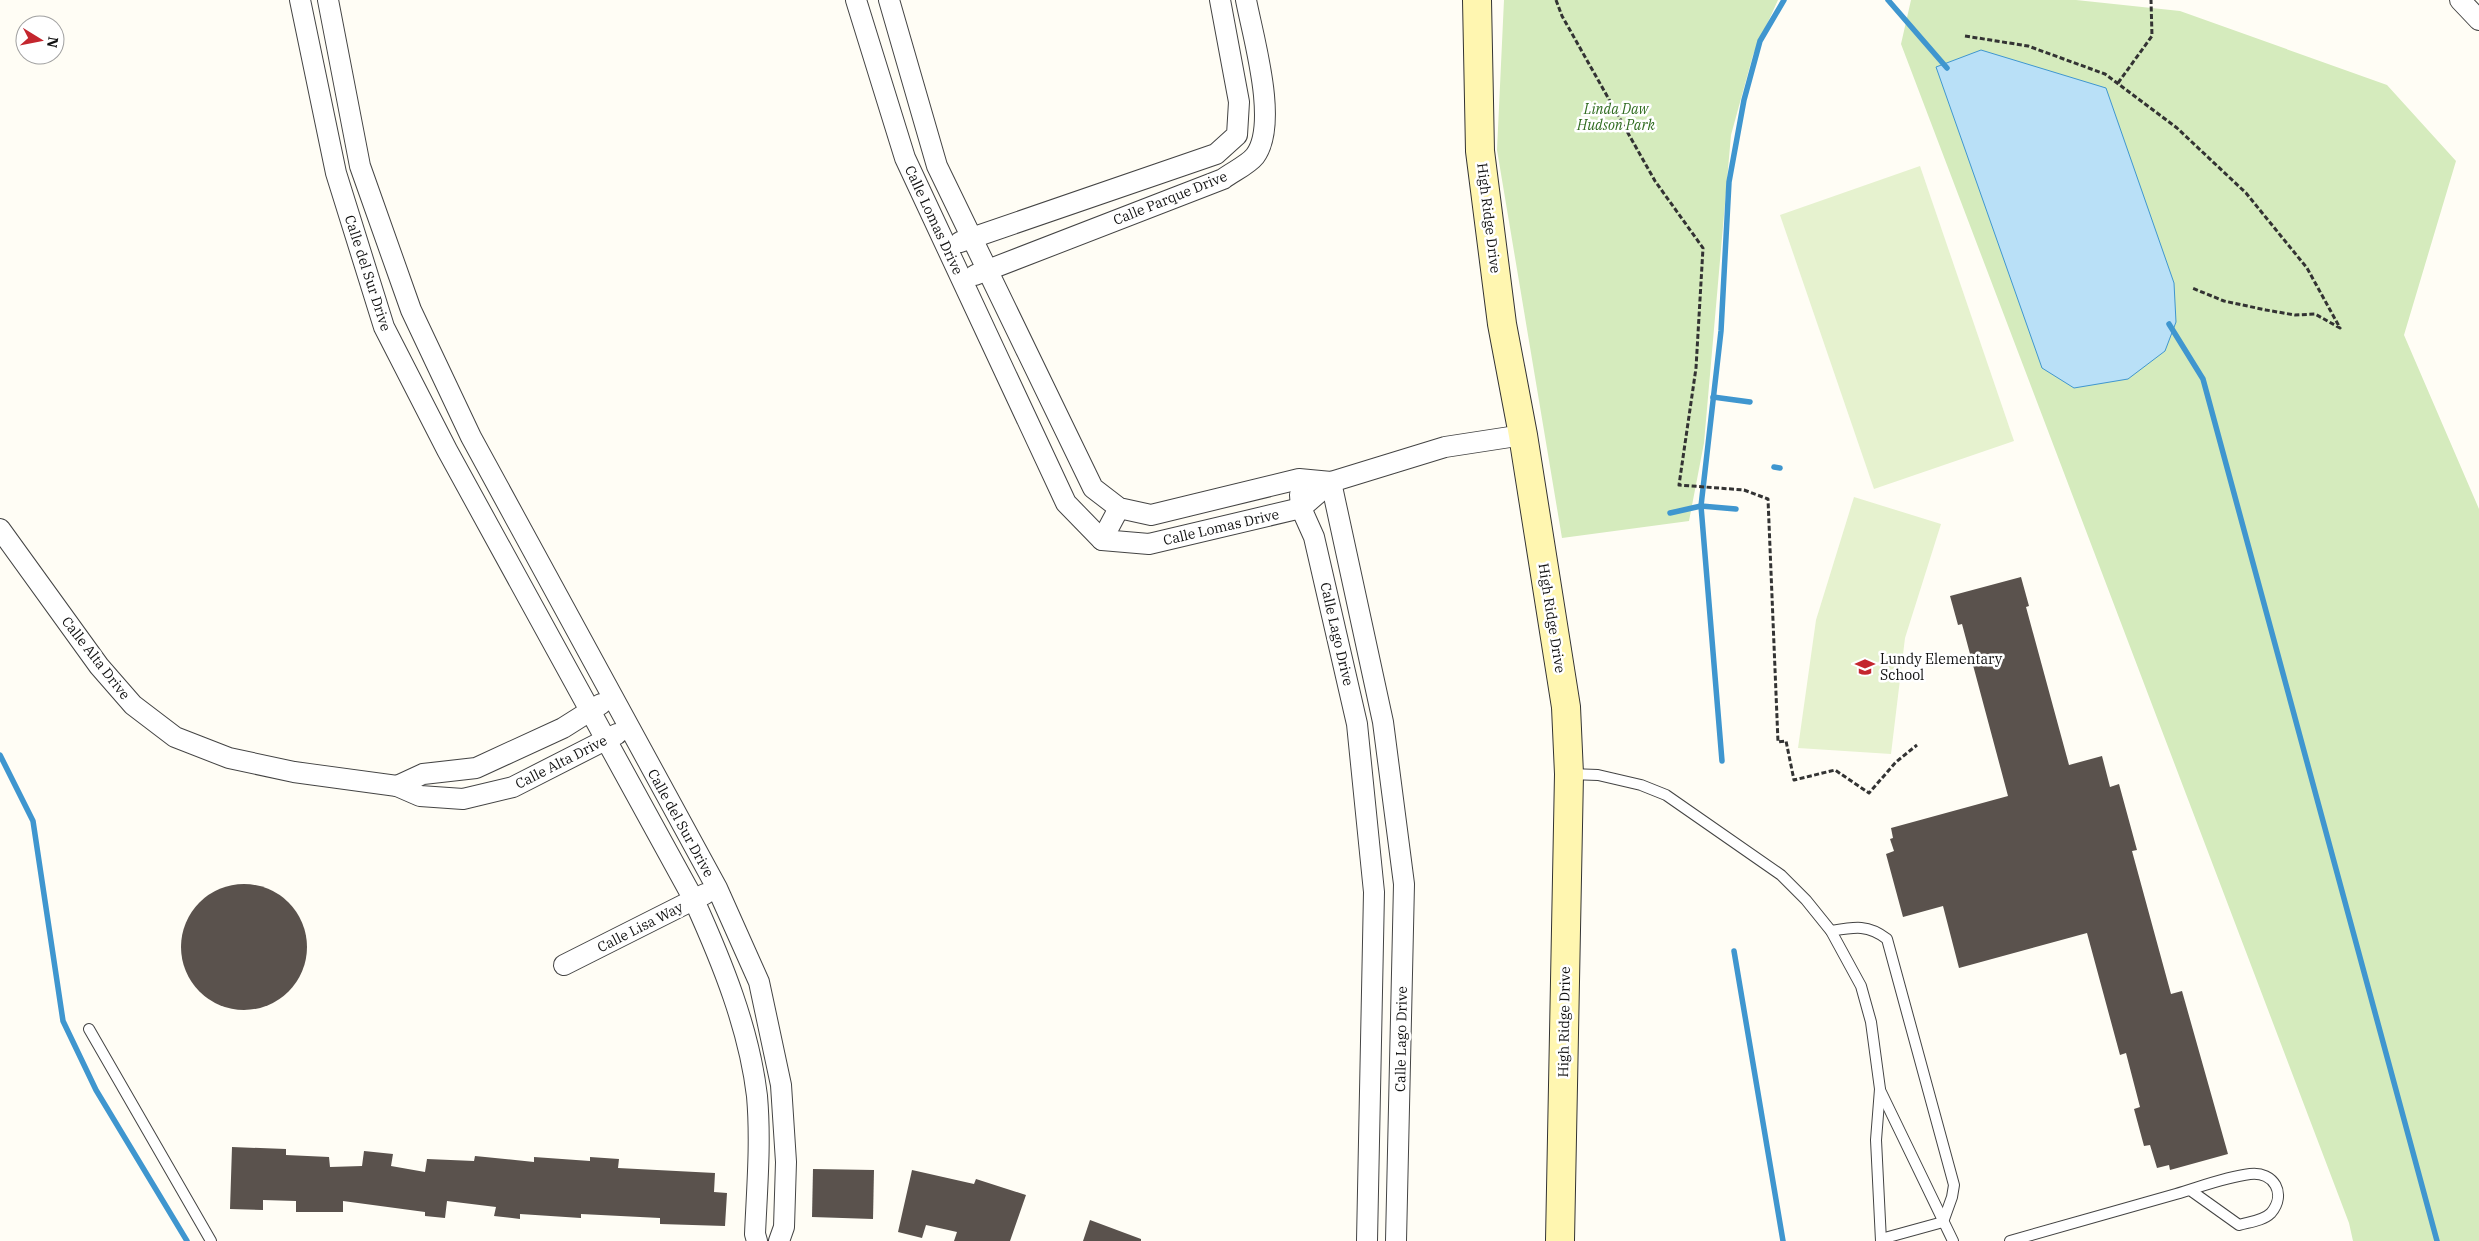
<svg xmlns="http://www.w3.org/2000/svg" width="2479" height="1241" font-family="'IBM Plex Serif',serif">
<style>
.green{fill:#d5ebbd}
.pitch{fill:#e6f2cf}
.water{fill:#b9e0f7;stroke:#3f96cf}
.lines{fill:none;stroke-linecap:round;stroke-linejoin:round}
.stream{stroke:#3f96cf;stroke-width:5.5}
.building{fill:#5a524d}
.lane-casing{stroke:#444;stroke-width:12}
.street-casing{stroke:#444;stroke-width:22}
.secondary-casing{stroke:#333;stroke-width:30}
.path{stroke:#333;stroke-width:3;stroke-dasharray:5 2.5;stroke-linecap:butt}
.lane{stroke:#fff;stroke-width:10}
.street{stroke:#fff;stroke-width:20}
.secondary{stroke:#fff6b0;stroke-width:28}
.labels{text-anchor:middle;dominant-baseline:central;stroke-width:5;stroke-linejoin:round;paint-order:stroke}
.park-label{font-size:14px;font-style:italic;fill:#2f6b1f;stroke:#fff}
.street-label{font-size:14px;fill:#111;stroke:#fff}
.poi-label{font-size:14px;fill:#111;stroke:#fff;text-anchor:start}
</style>
<rect width="100%" height="100%" fill="#fffdf5"/>
<g class="green">
<polygon points="1504,0 1778,0 1753,55 1731,135 1704,443 1689,521 1562,538 1497,150"/>
<polygon points="1911,0 2076,0 2180,11 2387,85 2456,161 2404,335 2479,509 2479,1241 2353,1241 2349,1223 1901,44"/>
</g>
<g class="pitch">
<polygon points="1920,166 2014,441 1874,489 1780,215"/>
<polygon points="1854,497 1941,524 1905,638 1891,754 1798,748 1816,620"/>
</g>
<polygon class="water" points="1981,50 2106,88 2174,283 2176,322 2165,351 2128,379 2074,388 2042,368 1936,67"/>
<g class="lines">
<g class="stream">
<polyline points="1888,0 1947,68"/>
<polyline points="2169,324 2203,379 2437,1241"/>
<polyline points="1713,397 1750,402"/>
<polyline points="1774,467 1780,468"/>
<polyline points="1670,513 1701,506 1736,509"/>
<polyline points="0,755 33,821 63,1021 96,1090 187,1241"/>
<polyline points="1722,761 1701,506 1721,331 1729,182 1744,100 1760,41 1784,0"/>
<polyline points="1734,951 1783,1241"/>
</g>
</g>
<g class="building">
<polygon points="2021,577 2029,606 2026,607 2069,765 2102,756 2110,787 2119,784 2137,850 2132,851 2171,994 2182,991 2228,1154 2170,1170 2169,1165 2157,1168 2150,1145 2144,1146 2134,1109 2140,1107 2126,1053 2120,1055 2087,933 1959,968 1943,906 1903,917 1886,854 1894,851 1890,839 1893,838 1891,828 2008,796 1962,624 1958,625 1950,596"/>
<circle cx="244" cy="947" r="63"/>
<polygon points="232,1147 286,1149 286,1155 329,1157 330,1167 362,1166 364,1151 393,1154 391,1166 425,1172 427,1159 474,1161 475,1156 534,1162 534,1157 590,1161 590,1157 619,1159 618,1168 715,1173 714,1192 727,1193 725,1226 660,1224 660,1218 581,1214 581,1218 520,1214 520,1219 494,1216 496,1207 447,1201 445,1218 425,1216 425,1212 343,1201 343,1212 296,1212 296,1201 263,1200 263,1210 230,1209"/>
<polygon points="813,1169 874,1170 873,1219 812,1217"/>
<polygon points="912,1170 974,1184 976,1179 1026,1195 1010,1241 954,1241 957,1232 926,1225 922,1238 898,1232"/>
<polygon points="1090,1220 1141,1239 1141,1241 1083,1241"/>
</g>
<g class="lines">
<defs>
<g id="lane">
<polyline points="1570,774 1598,775 1641,785 1666,795 1781,875 1806,900 1831,931 1861,986 1871,1022 1880,1089 1876,1140 1881,1241"/>
<path d="M1831,931C1854,927 1868,924 1887,939L1954,1185L1952,1197L1943,1222"/>
<polyline points="89,1029 211,1241"/>
<polyline points="1880,1090 1953,1241"/>
<polyline points="1881,1239 1943,1222"/>
<path d="M2010,1241C2065,1225 2121,1210 2176,1194C2200,1187 2225,1177 2250,1174C2274,1171 2287,1194 2271,1213C2263,1221 2249,1222 2239,1225L2190,1190"/>
</g>
<g id="street">
<path d="M300,0L336,173L384,327L447,450L694,900C722,962 749,1028 757,1096C761,1142 757,1188 755,1234L757,1241"/>
<polyline points="328,0 360,166 411,310 471,437 717,888 759,982 781,1085 786,1162 784,1227 779,1241"/>
<polyline points="856,0 905,158 1066,503 1102,540 1149,544 1301,508 1331,482"/>
<polyline points="889,0 937,166 1093,488 1119,508 1151,515 1299,479 1331,482 1445,447 1523,435"/>
<polyline points="2460,0 2479,20"/>
<polyline points="960,242 1216,154 1237,135 1239,102 1220,0"/>
<path d="M975,275L1223,179C1232,172 1248,165 1255,156C1279,124 1253,37 1246,0"/>
<polyline points="1331,482 1383,722 1404,884 1396,1241"/>
<polyline points="1300,495 1301,508 1314,537 1357,724 1374,892 1367,1241"/>
<polyline points="0,529 99,666 133,705 175,737 229,758 294,772 397,786 420,796 463,799 513,787 617,734"/>
<polyline points="1102,540 1119,508"/>
<polyline points="397,786 423,774 476,768 563,728 601,704"/>
<polyline points="564,965 705,894"/>
</g>
<polyline id="secondary" points="1477,0 1480,151 1502,324 1523,435 1566,707 1569,774 1560,1241"/>
</defs>
<use href="#lane" class="lane-casing"/>
<use href="#street" class="street-casing"/>
<use href="#secondary" class="secondary-casing"/>
<g class="path">
<polyline points="1556,0 1562,16 1655,181 1703,248 1696,368 1679,485 1744,490 1768,499 1778,742 1786,741 1794,780 1835,770 1869,793 1896,762 1917,745"/>
<polyline points="1965,36 2028,46 2105,74 2177,128 2246,193 2307,268 2340,328 2315,314 2295,315 2266,310 2224,301 2192,288"/>
<polyline points="2118,83 2152,36 2151,0"/>
</g>
<use href="#lane" class="lane"/>
<use href="#street" class="street"/>
<use href="#secondary" class="secondary"/>
</g>
<defs>
<symbol id="school-bare" viewBox="-9 -9 18 18"><path d="M0-5L7-2L0 1L-7-2ZM-4 1L0 2.5L4 1V4Q0 6-4 4Z" fill="#c4262e" stroke="#fff" stroke-width="2.5" paint-order="stroke"/></symbol>
</defs>
<g fill-rule="evenodd">
<use href="#school-bare" x="1851" y="653" width="28" height="28"/>
</g>
<g class="labels">
<g class="park-label">
<text x="1616" y="109">Linda Daw<tspan x="1616" dy="16">Hudson Park</tspan></text>
</g>
<g class="street-label">
<text transform="translate(1170 198) rotate(-22)">Calle Parque Drive</text>
<text transform="translate(1489 218) rotate(83)">High Ridge Drive</text>
<text transform="translate(934 220) rotate(65)">Calle Lomas Drive</text>
<text transform="translate(368 273) rotate(72)">Calle del Sur Drive</text>
<text transform="translate(1221 527) rotate(-13)">Calle Lomas Drive</text>
<text transform="translate(1552 618) rotate(81)">High Ridge Drive</text>
<text transform="translate(1337 634) rotate(77)">Calle Lago Drive</text>
<text transform="translate(96 658) rotate(52)">Calle Alta Drive</text>
<text transform="translate(561 762) rotate(-27)">Calle Alta Drive</text>
<text transform="translate(681 823) rotate(61)">Calle del Sur Drive</text>
<text transform="translate(640 927) rotate(-27)">Calle Lisa Way</text>
<text transform="translate(1564 1022) rotate(-89)">High Ridge Drive</text>
<text transform="translate(1401 1039) rotate(-89)">Calle Lago Drive</text>
</g>
<g class="poi-label">
<text x="1880" y="659">Lundy Elementary<tspan x="1880" dy="16">School</tspan></text>
</g>
</g>
<g transform="translate(40 40) rotate(100)"><circle r="24" fill="#ffffff" stroke="#a0a0a0"/>
<path d="M0-4L9 19L0 12L-9 19Z" fill="#c4262e"/>
<text y="-8" font-size="14" font-weight="bold" text-anchor="middle" fill="#111111">N</text>
</g>
</svg>
